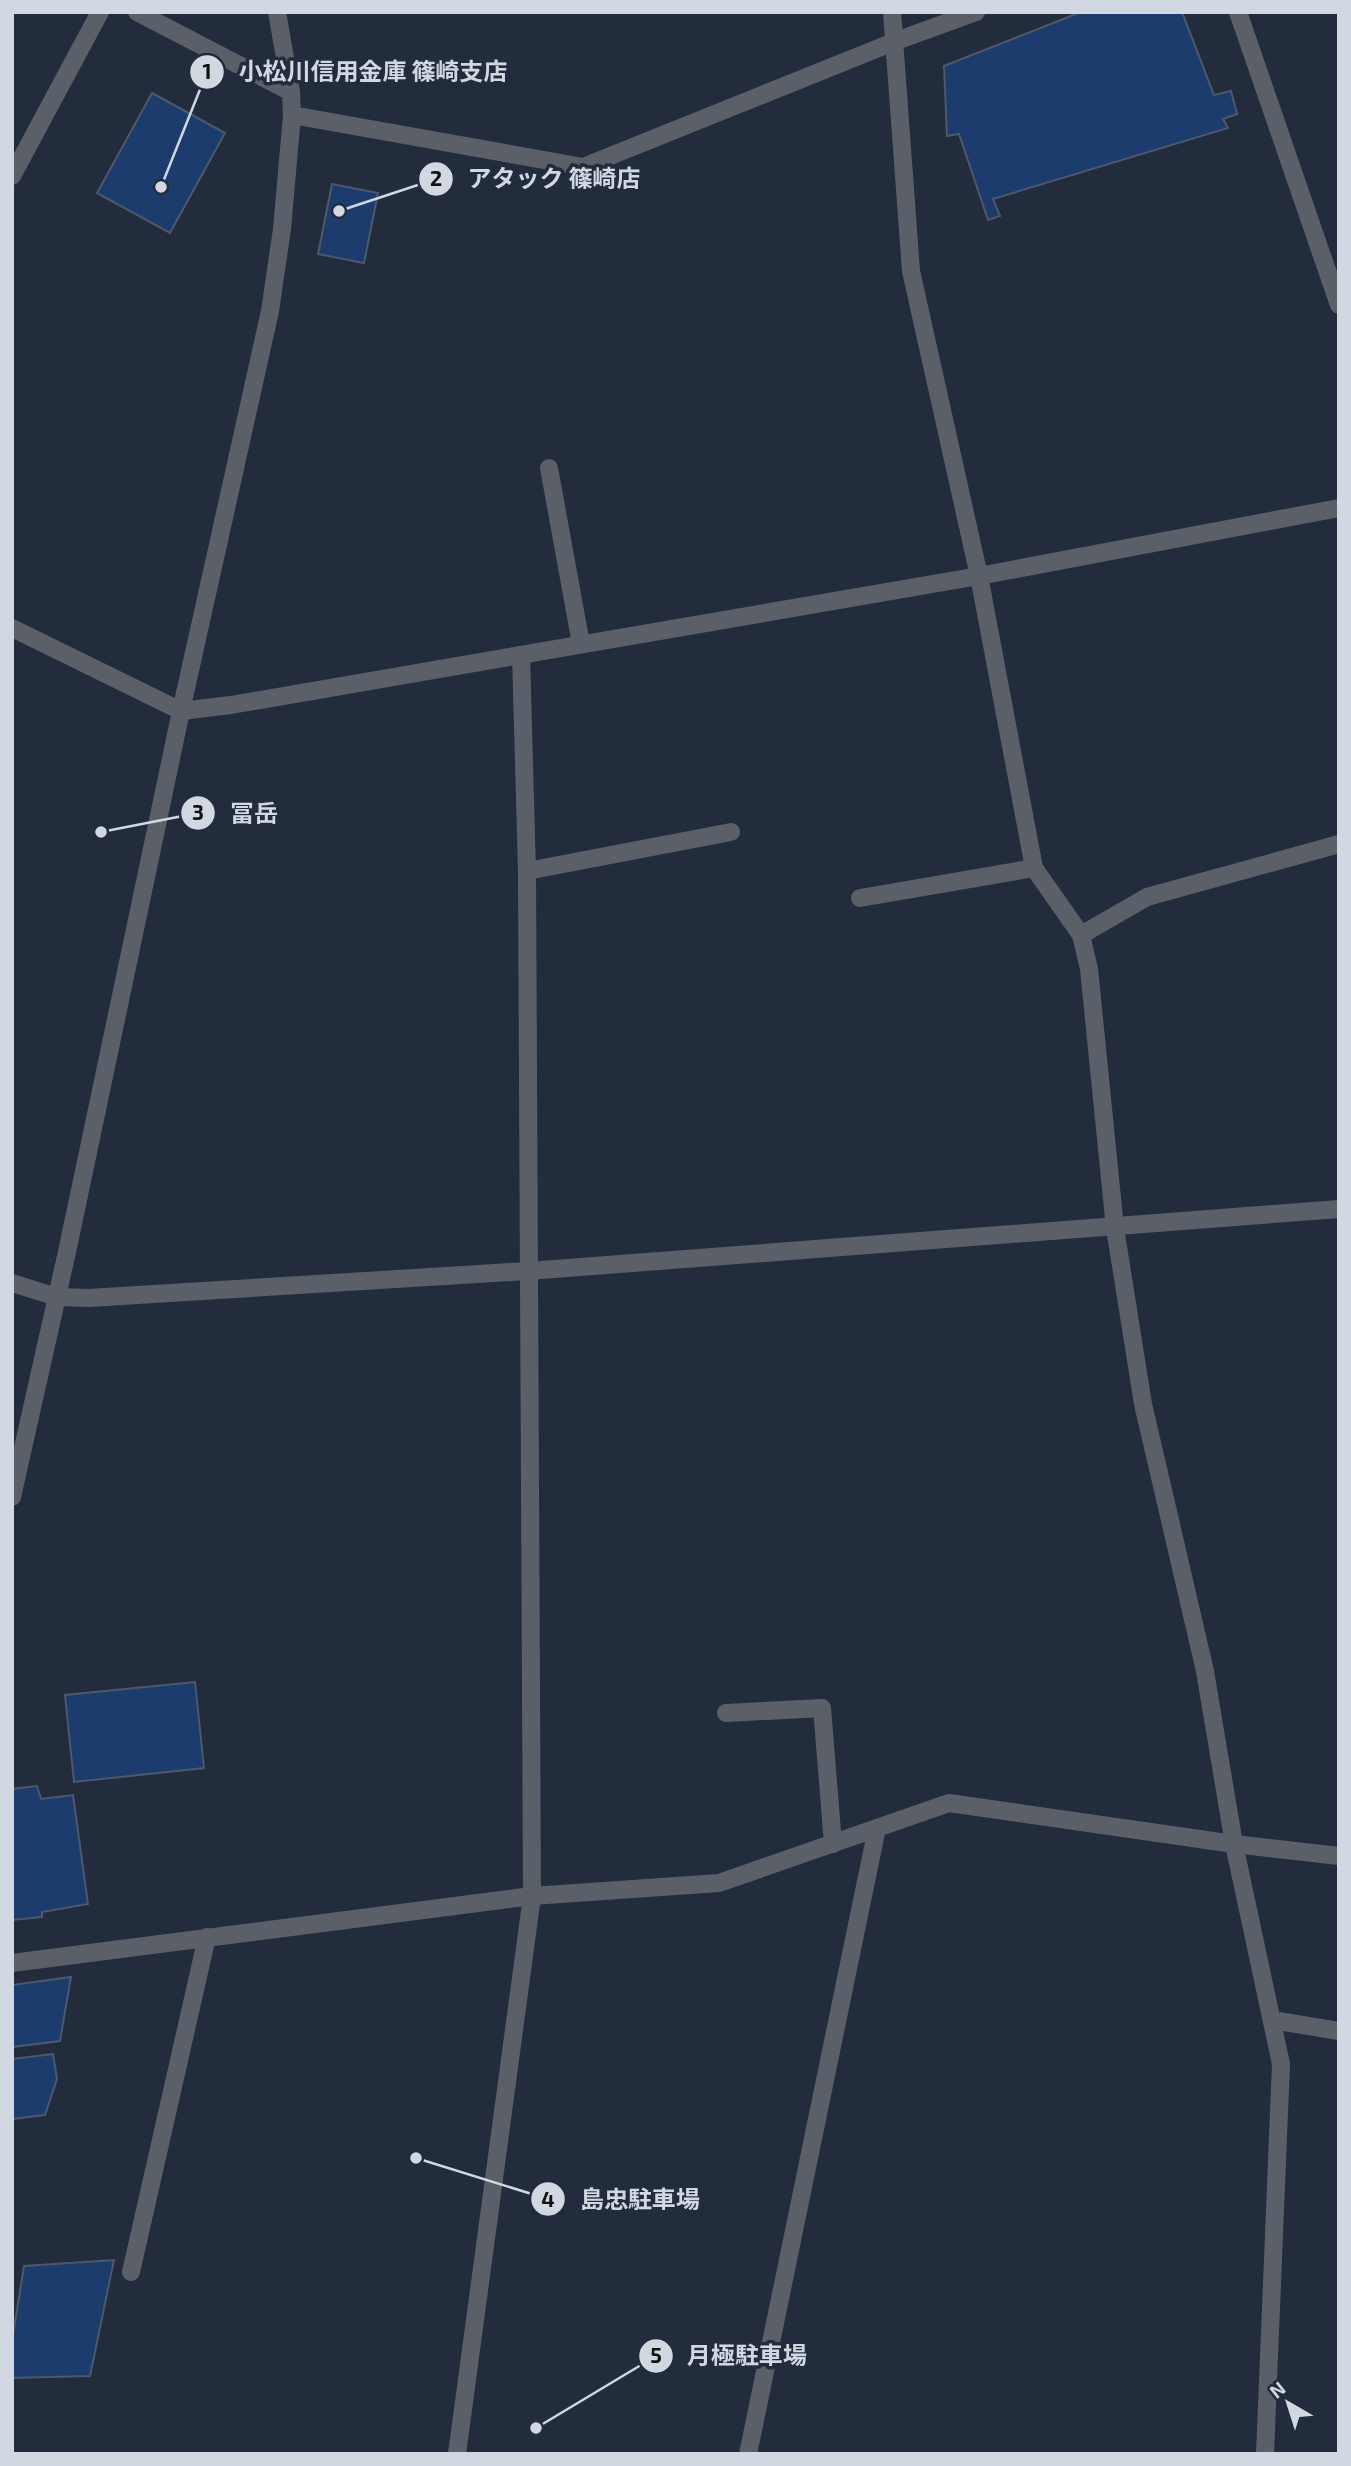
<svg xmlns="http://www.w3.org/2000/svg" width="1351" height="2466" font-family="'Exo 2','Noto Sans JP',sans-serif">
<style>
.building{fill:#1c3c6e;stroke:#4d586b;stroke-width:2}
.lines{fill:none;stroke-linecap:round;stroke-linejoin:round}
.service{stroke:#5b6068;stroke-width:18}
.minor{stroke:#5b6068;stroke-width:18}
.tertiary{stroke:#5b6068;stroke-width:18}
.leader{fill:none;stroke:#d1d8e2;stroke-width:2.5}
.callout-dot{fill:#d1d8e2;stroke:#222c3d;stroke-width:2.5}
.mark-label{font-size:21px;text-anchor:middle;font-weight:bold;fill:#111}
.callout-label{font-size:24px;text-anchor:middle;font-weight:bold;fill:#d1d8e2;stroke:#222c3d;stroke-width:7;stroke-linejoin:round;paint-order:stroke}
</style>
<rect width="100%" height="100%" fill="#222c3d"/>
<g class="building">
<polygon points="1081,12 1182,12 1214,95 1231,91 1237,114 1223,119 1228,128 993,199 1000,216 988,220 959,134 947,136 944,66"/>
<polygon points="152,93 225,133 170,233 97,193"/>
<polygon points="332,184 378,193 364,263 318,254"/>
<polygon points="195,1682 204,1768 74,1782 65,1695"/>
<polygon points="37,1786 41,1799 73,1795 88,1904 42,1912 42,1917 12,1920 12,1789"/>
<polygon points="71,1977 60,2041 12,2047 12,1985"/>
<polygon points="53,2054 57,2079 45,2115 12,2119 12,2059"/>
<polygon points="114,2260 90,2376 12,2378 12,2341 24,2266"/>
</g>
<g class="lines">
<g class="service">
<polyline points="1238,12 1339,305"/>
<polyline points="12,176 100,12"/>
<polyline points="549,468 581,644"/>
<polyline points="527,871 731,832"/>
<polyline points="860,898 1034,868"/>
<polyline points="1081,935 1147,897 1339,844"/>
<polyline points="1272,2020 1339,2031"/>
<polyline points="131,2272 207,1937"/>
</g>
<g class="minor">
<polyline points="137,12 291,92"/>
<polyline points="892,12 911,271 979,576 1034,868 1081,935 1089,969 1115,1228 1143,1404 1205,1671 1234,1844 1281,2064 1265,2454"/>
<polyline points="292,115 583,167 896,41 976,12"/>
<polyline points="12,628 181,711 231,705 979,576 1339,508"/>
<polyline points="12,1283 57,1297 89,1298 528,1271 1339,1209"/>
<polyline points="726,1713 822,1708 833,1844"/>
<polyline points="12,1963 532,1896 719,1883 949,1803 1234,1844 1339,1856"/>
<polyline points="457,2454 532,1896 527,871 521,655"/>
<polyline points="748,2454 877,1828"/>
</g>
<polyline class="tertiary" points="12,1497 67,1252 181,711 270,311 282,229 292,115 291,92 277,12"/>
</g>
<path class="leader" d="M161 187L207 72M339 211L436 179M101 832L198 813M416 2158L548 2199M536 2428L656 2356"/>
<g class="callout-dot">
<circle cx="161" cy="187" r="7"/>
<circle cx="339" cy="211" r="7"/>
<circle cx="101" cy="832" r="7"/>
<circle cx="416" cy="2158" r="7"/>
<circle cx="536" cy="2428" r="7"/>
<circle cx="207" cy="72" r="18"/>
<circle cx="436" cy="179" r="18"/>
<circle cx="198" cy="813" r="18"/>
<circle cx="548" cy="2199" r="18"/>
<circle cx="656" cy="2356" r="18"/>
</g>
<g class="mark-label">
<text x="207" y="79">1</text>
<text x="436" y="186">2</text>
<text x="198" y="820">3</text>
<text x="548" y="2207">4</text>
<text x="656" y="2363">5</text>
</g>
<g class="callout-label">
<text x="373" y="80">小松川信用金庫 篠崎支店</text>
<text x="554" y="187">アタック 篠崎店</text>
<text x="254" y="822">冨岳</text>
<text x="640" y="2208">島忠駐車場</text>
<text x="747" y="2364">月極駐車場</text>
</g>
<rect width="1351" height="2466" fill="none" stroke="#d1d8e2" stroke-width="28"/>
<g transform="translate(1288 2403) rotate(321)" stroke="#222c3d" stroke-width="5" paint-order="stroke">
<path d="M0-5L12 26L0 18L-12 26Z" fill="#d1d8e2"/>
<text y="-10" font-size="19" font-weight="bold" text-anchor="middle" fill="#d1d8e2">N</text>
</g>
</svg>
